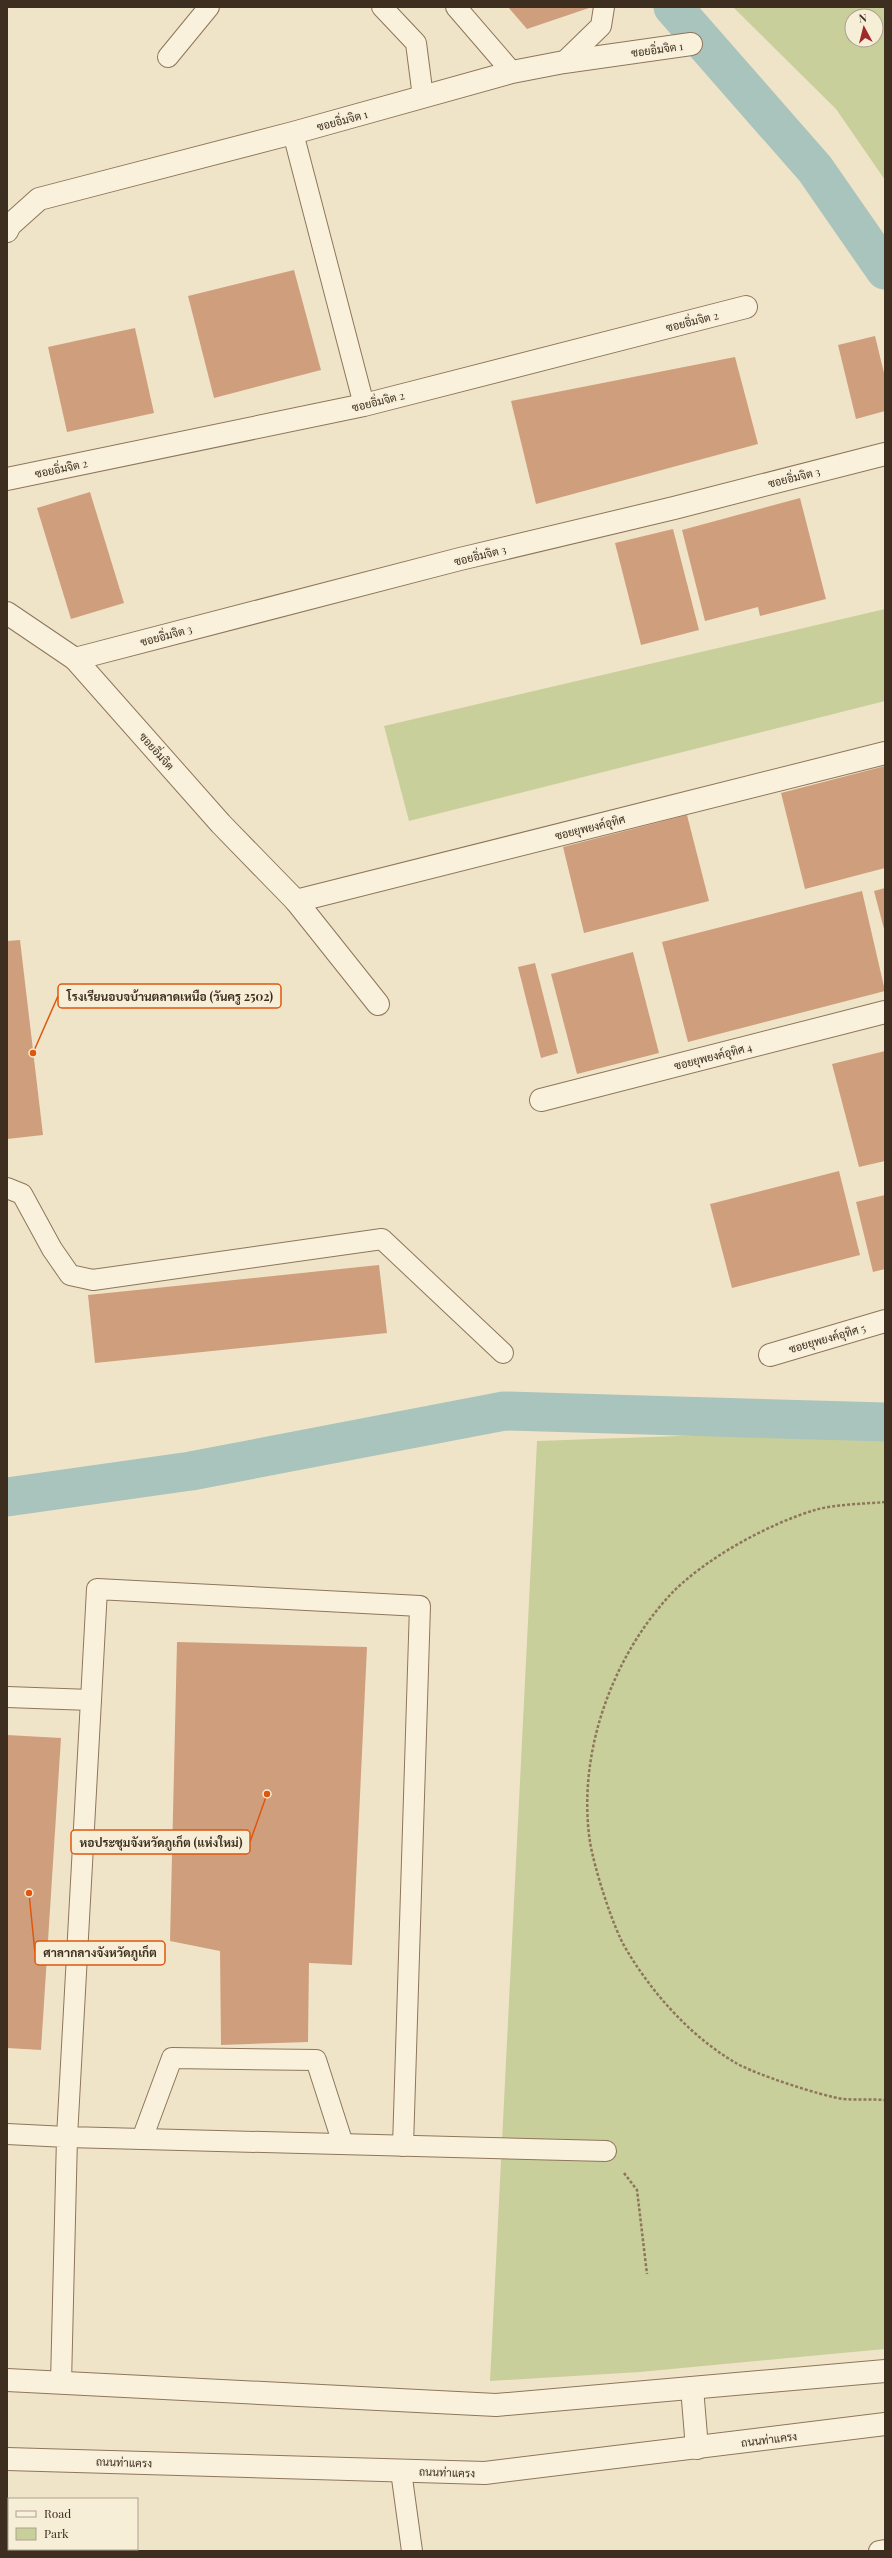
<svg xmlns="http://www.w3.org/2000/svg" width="892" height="2558" font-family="'Playfair Display',Sarabun,serif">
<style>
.green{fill:#c9cf9b;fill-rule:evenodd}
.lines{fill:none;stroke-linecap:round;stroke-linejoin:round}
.canal{stroke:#a9c4bc;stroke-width:39}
.building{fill:#cf9f7d}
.service-casing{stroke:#8d765c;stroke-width:22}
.minor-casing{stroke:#8d765c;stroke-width:24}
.path{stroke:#8d765c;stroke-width:2.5;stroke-dasharray:3 2;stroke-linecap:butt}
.service{stroke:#faf1dc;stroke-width:20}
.minor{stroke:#faf1dc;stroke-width:22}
.labels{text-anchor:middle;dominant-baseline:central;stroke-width:3;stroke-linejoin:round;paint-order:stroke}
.street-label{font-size:11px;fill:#3d2e20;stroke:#f7eed8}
.leader{fill:none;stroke:#df570d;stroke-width:1.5}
.callout-dot{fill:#df570d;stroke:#f7eed8;stroke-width:1.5}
.callout{fill:#f7eed8;stroke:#df570d;stroke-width:1.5}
.callout-label{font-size:12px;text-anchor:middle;font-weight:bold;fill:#3d2e20}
</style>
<rect width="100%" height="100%" fill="#f0e4c8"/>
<g class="green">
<path d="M733,7H885V180L836,109ZM852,16H876V40H852Z"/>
<polygon points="885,609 885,701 409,821 384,726"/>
<polygon points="766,1433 885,1438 885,2349 640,2372 490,2381 537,1441"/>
</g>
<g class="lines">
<g class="canal">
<polyline points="673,7 815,169 885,270"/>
<polyline points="7,1497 191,1471 504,1411 885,1422"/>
</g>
</g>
<g class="building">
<polygon points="508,7 592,7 527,29"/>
<polygon points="294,270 321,370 214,398 188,296"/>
<polygon points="135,328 154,413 67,432 48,347"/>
<polygon points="875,336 885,377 885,411 856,419 838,345"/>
<polygon points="735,357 758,444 536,504 511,401"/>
<polygon points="90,492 124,603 71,619 37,508"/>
<polygon points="800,498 826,599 760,616 758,607 705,621 682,530"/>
<polygon points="673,529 699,630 641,645 615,543"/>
<polygon points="885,766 885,868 805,889 781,793"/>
<polygon points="687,815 709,901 584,933 563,847"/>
<polygon points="885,888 885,929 884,929 874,891"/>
<polygon points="862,891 885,991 688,1042 662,942"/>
<polygon points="20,940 43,1135 7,1139 7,941"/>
<polygon points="633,952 659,1053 577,1074 551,974"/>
<polygon points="535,963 558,1053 541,1058 518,967"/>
<polygon points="885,1051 885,1161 859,1167 832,1064"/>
<polygon points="839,1171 860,1255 732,1288 710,1204"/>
<polygon points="885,1195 885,1269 873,1272 856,1202"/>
<polygon points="379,1265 387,1333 95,1363 88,1295"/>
<polygon points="177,1642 367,1647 352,1965 309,1963 308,2042 221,2045 220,1951 170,1941"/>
<polygon points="7,1735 61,1738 41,2050 7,2048"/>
</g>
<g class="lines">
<defs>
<g id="service">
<polyline points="382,7 416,43 423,97"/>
<polyline points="456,7 512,72"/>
<polyline points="168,57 209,7"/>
<polyline points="564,62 601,26 604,7"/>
<polyline points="293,133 364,405"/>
<polyline points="7,1188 22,1194 52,1249 70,1275 93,1280 382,1239 503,1353"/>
<polyline points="7,1697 91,1700 67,2137 606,2151"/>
<polyline points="91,1700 97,1589 420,1606 403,2146"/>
<polyline points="7,2134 67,2137 61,2383"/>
<polyline points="142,2139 172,2058 316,2060 343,2144"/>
<polyline points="401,2471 412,2551"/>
<polyline points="7,2544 9,2544"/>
<polyline points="34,2549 44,2551"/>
<polyline points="879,2551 885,2550"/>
</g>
<g id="minor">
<polyline points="7,231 10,225 39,199 293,133 512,72 564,62 691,44"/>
<polyline points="7,479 364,405 746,307"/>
<polyline points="7,613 75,659 221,824 296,901 378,1004"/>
<polyline points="75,659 460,559 674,508 885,454"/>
<polyline points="296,901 885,753"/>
<polyline points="541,1100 885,1012"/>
<polyline points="770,1355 885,1321"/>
<polyline points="7,2380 496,2405 885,2371"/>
<polyline points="692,2388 697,2448"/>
<polyline points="7,2459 485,2473 885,2424"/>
</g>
</defs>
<use href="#service" class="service-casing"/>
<use href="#minor" class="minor-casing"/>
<g class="path">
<path d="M885,1502C863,1504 836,1504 815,1510C768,1524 704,1559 670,1595C611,1659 577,1755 590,1842C594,1867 613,1928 626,1949C652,1993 691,2037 736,2063C754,2074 822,2096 843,2099C857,2100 871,2099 885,2100"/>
<polyline points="624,2173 637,2190 647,2274"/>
</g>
<use href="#service" class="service"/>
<use href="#minor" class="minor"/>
</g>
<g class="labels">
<g class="street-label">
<text transform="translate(657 49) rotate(-8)">ซอยอิ่มจิต 1</text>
<text transform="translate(342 120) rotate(-15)">ซอยอิ่มจิต 1</text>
<text transform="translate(692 321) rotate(-14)">ซอยอิ่มจิต 2</text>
<text transform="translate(378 401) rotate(-14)">ซอยอิ่มจิต 2</text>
<text transform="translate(61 468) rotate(-12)">ซอยอิ่มจิต 2</text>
<text transform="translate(794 477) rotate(-14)">ซอยอิ่มจิต 3</text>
<text transform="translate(480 555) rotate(-14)">ซอยอิ่มจิต 3</text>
<text transform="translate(166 635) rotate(-15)">ซอยอิ่มจิต 3</text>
<text transform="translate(157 751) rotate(48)">ซอยอิ่มจิต</text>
<text transform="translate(590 827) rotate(-14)">ซอยยุพยงค์อุทิศ</text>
<text transform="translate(713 1056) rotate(-14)">ซอยยุพยงค์อุทิศ 4</text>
<text transform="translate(827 1338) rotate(-16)">ซอยยุพยงค์อุทิศ 5</text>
<text transform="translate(769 2439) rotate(-7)">ถนนท่าแครง</text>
<text transform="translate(124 2462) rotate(2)">ถนนท่าแครง</text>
<text transform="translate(447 2472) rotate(2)">ถนนท่าแครง</text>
</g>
</g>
<path class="leader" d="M33 1053L58 996M267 1794L250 1842M29 1893L35 1953"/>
<g class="callout-dot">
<circle cx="33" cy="1053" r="4"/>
<circle cx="267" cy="1794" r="4"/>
<circle cx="29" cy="1893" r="4"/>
</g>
<g class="callout">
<rect x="58" y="984" width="223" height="24" rx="4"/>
<rect x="71" y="1830" width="179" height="24" rx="4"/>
<rect x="35" y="1941" width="130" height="24" rx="4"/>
</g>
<g class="callout-label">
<text x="170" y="1001">โรงเรียนอบจบ้านตลาดเหนือ (วันครู 2502)</text>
<text x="161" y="1847">หอประชุมจังหวัดภูเก็ต (แห่งใหม่)</text>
<text x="100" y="1957">ศาลากลางจังหวัดภูเก็ต</text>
</g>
<rect width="892" height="2558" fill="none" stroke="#3d2e20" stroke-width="16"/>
<rect x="8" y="2498" width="130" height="52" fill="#f7eed8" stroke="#ada18e"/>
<rect x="16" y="2511" width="20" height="6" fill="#faf1dc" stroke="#ada18e"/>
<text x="44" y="2518" font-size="12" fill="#3d2e20">Road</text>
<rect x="16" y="2528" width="20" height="12" fill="#c9cf9b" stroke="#ada18e"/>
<text x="44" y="2538" font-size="12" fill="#3d2e20">Park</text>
<g transform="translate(864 28) rotate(353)"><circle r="19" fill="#f7eed8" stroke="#ada18e"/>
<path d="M0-3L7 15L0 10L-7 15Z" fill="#9e2a2b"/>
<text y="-6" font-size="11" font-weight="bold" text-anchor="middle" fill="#3d2e20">N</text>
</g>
</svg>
